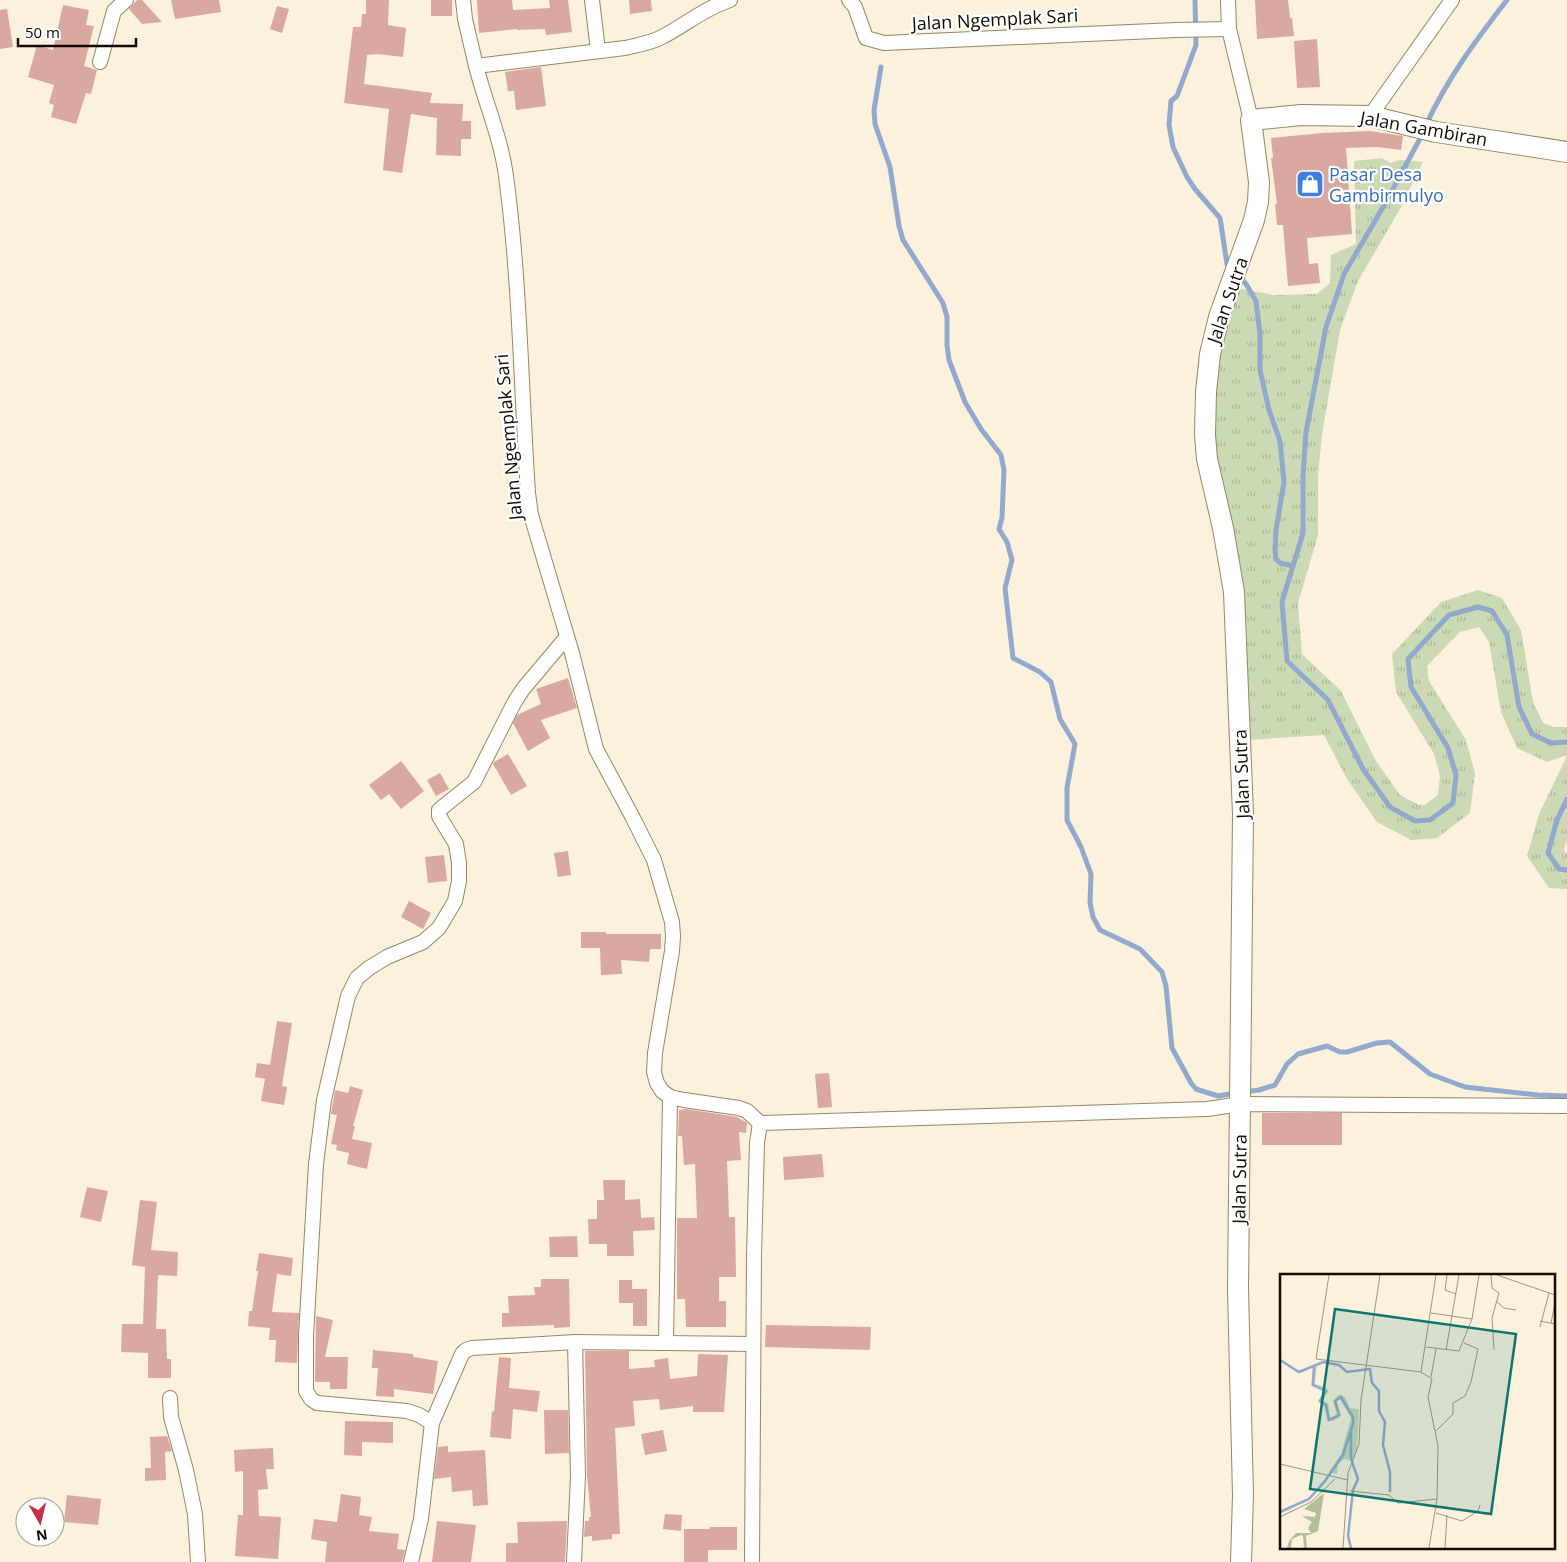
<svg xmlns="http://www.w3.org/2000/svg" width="1567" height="1562" font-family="'Open Sans',sans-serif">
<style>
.grass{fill:url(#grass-tufts)}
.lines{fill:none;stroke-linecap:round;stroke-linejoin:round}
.stream{stroke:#91a9cc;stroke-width:5}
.building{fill:#d8a8a1}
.street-casing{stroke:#968567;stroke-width:16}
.secondary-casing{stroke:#968567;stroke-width:22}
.street{stroke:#fff;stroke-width:14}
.secondary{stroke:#fff;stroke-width:20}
.labels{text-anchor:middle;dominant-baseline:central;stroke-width:4.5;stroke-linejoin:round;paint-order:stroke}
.street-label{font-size:18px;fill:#110b02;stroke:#fff}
.shop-label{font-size:18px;fill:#366cbe;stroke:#fff;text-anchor:start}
.inset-river{fill:none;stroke:#91a9cc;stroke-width:2.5}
.inset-road{fill:none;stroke:#9e9585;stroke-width:1}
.view{fill:#0f766e;fill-opacity:0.15;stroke:#0f766e;stroke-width:2.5}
.inset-edge{fill:none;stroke:#110b02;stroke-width:2.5}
</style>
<defs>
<pattern id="grass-tufts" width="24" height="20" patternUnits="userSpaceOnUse" patternTransform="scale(1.25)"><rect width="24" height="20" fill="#cbd9b4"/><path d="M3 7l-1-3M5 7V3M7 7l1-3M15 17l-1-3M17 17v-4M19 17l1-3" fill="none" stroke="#adb999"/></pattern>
</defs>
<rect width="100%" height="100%" fill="#fcf1dd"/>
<g class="grass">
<polygon points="1382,158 1391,163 1400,160 1423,162 1400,209 1358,281 1340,330 1322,434 1318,476 1318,535 1298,603 1302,654 1341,691 1376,761 1400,795 1419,805 1425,805 1438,795 1440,776 1434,754 1396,692 1392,654 1441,602 1478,590 1502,598 1521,630 1533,702 1543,723 1554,727 1567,727 1567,755 1547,762 1517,748 1501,712 1489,642 1479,627 1460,632 1427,666 1429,681 1466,740 1475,773 1470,813 1437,838 1411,840 1377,822 1347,779 1324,735 1248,740 1214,458 1217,355 1237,288 1273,295 1317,294 1330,283 1331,255 1356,244 1354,161"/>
<polygon points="1567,756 1567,840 1564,850 1567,854 1567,889 1549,888 1527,856 1539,814"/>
</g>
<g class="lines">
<g class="stream">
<polyline points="1195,0 1196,45 1177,96 1171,101 1169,125 1173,147 1187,177 1195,189 1220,218 1227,264 1231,268"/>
<polyline points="881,67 874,110 875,124 890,167 899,226 903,240 943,303 947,317 947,345 949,360 965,402 981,429 1001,455 1004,470 1002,518 999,529 1007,542 1012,560 1005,588 1013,658 1040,672 1051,682 1060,719 1075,744 1067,788 1067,820 1081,847 1091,874 1090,903 1093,917 1100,930 1140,949 1162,972 1166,986 1172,1048 1191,1083 1196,1089 1218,1096 1235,1093"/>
<path d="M1426,125C1447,79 1476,40 1507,0"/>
<polyline points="1423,133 1386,202 1344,274 1326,327 1306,432 1303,476 1303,533 1282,602 1287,661 1328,700 1363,769 1390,807 1415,821 1430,820 1453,803 1456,775 1448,748 1411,687 1408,659 1449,615 1478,607 1492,611 1507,635 1519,707 1532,734 1551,743 1567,742"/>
<polyline points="1239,276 1246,284 1256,301 1260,334 1260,370 1269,410 1280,441 1284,482 1276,530 1275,549 1276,559 1280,563 1293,566"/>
<polyline points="1567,799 1557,820 1548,853 1559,869 1567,870"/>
<polyline points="1244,1092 1259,1090 1275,1085 1287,1064 1298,1054 1327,1046 1340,1052 1347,1052 1377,1043 1390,1042 1430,1074 1465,1087 1538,1095 1567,1096"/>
</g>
</g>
<g class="building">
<polygon points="137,0 142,0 162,22 142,24 129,9"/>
<polygon points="171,0 219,0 221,12 175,19"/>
<polygon points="366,0 389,0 388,25 406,28 403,57 378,54 367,55 364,84 432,93 430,103 463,104 462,121 471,121 471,139 461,139 461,156 436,155 437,118 411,114 402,173 383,170 389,109 344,103 353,27 361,27 362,14 366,14"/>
<rect x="431" y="0" width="21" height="16"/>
<polygon points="477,0 512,0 513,10 550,8 549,0 568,0 572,32 546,35 545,29 517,30 517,29 479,33"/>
<polygon points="629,0 651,0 652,11 630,14"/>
<polygon points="1255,0 1288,0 1290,18 1292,18 1294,36 1257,39"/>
<polygon points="63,5 89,10 86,25 94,26 84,66 97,70 91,94 86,93 76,124 51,117 54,105 49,103 54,85 28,77 37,45 53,50"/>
<polygon points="277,6 289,9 282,33 270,29"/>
<polygon points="7,9 13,47 0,49 0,10"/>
<polygon points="1317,39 1320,87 1297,88 1294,41"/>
<polygon points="541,67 546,106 516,110 514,91 508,91 505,72"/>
<polygon points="1370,131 1403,136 1401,150 1377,147 1346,148 1352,234 1307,238 1309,264 1318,263 1320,283 1288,286 1283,225 1277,225 1275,204 1277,204 1271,158 1273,158 1271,138 1322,133"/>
<polygon points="568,678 577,708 541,720 550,738 528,751 513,723 517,715 541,704 536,689"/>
<polygon points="508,754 527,786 511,795 493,764 494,762"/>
<polygon points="401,761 424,791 401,809 389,794 381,800 369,785"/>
<polygon points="440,773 449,789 436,796 427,780"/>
<polygon points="568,851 571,875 558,877 554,853"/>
<polygon points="444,855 447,881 428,883 425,857"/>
<polygon points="409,901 431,913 423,929 401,917"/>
<polygon points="581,932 606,932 606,934 661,934 661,949 650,949 649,962 621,960 622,974 601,975 600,948 581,948"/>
<polygon points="277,1021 292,1023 282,1086 287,1087 284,1105 261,1101 265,1079 255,1077 257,1063 270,1065"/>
<polygon points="829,1073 832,1107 818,1108 815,1074"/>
<polygon points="350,1086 363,1090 353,1126 355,1126 352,1139 372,1143 367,1169 347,1164 349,1153 336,1150 337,1145 331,1144 337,1115 331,1114 335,1090 348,1093"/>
<polygon points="686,1109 737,1117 747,1123 746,1133 739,1132 741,1160 727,1161 729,1217 735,1217 736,1277 719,1277 719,1301 726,1301 726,1327 686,1327 685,1299 677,1299 677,1218 697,1218 695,1164 684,1165 682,1136 678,1136 679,1110"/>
<rect x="1262" y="1113" width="80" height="32"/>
<polygon points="822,1154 824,1177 784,1180 783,1157"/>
<polygon points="603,1180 625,1180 625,1200 640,1199 641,1218 654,1217 655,1230 633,1231 634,1256 607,1256 607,1244 589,1244 588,1219 597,1219 597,1200 604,1200"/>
<polygon points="87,1187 108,1191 101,1222 80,1217"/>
<polygon points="140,1200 157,1202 151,1250 178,1252 177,1276 158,1275 156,1329 166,1329 167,1359 171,1359 171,1378 148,1378 148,1353 121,1352 122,1324 143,1324 145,1267 132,1265"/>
<polygon points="577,1236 578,1257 550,1257 549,1237"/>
<polygon points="259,1253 293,1258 291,1276 277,1274 272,1312 299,1313 297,1363 275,1362 276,1340 269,1340 270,1328 248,1326 249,1311 252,1311 258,1271 256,1271"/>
<polygon points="541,1279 569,1279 570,1327 554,1328 554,1325 502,1327 502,1313 509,1313 508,1296 535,1295 534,1287 541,1287"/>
<polygon points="619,1280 632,1280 632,1289 647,1289 647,1326 633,1326 633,1303 619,1303"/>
<polygon points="316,1316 333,1320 325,1357 348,1357 347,1389 330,1389 330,1382 315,1382"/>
<polygon points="766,1325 871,1327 870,1350 765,1347"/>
<polygon points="373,1350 413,1354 413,1357 438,1361 433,1394 394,1389 394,1397 376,1396 378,1368 372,1368"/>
<polygon points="585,1351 629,1351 629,1369 655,1367 654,1360 668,1358 670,1379 697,1376 698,1354 728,1355 724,1412 693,1412 693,1406 660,1410 659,1399 633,1401 635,1426 615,1428 620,1534 612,1534 612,1539 592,1541 592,1536 584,1537 585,1521 589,1521 589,1517 591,1517 587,1476"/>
<polygon points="499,1357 511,1358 509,1388 540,1391 537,1412 513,1409 511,1439 490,1437 492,1411 494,1412"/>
<polygon points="544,1410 568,1410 569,1453 545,1454"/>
<polygon points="345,1421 393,1422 393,1443 362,1442 362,1456 344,1455"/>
<polygon points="663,1430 667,1451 645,1455 641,1434"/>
<polygon points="167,1436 172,1451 165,1452 166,1480 145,1481 145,1468 151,1468 150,1437"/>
<polygon points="448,1446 448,1452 485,1450 488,1505 473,1506 472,1490 452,1492 451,1477 434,1479 438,1447"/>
<polygon points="273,1448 274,1469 266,1469 268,1489 258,1490 259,1516 281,1517 278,1559 235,1556 238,1515 243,1515 243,1471 235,1472 234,1450"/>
<polygon points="341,1494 361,1497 359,1515 372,1517 369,1531 399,1534 397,1549 405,1550 402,1562 325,1562 327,1542 311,1539 314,1519 337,1522"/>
<polygon points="67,1495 101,1499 98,1525 64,1522"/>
<polygon points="665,1514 682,1515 681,1531 663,1529"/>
<polygon points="437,1521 476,1525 471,1562 432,1562"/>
<polygon points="567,1521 565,1562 506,1562 506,1543 518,1543 517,1522"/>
<polygon points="710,1527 737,1527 737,1550 708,1550 708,1562 684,1562 684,1529 710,1529"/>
</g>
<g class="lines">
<defs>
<g id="street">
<polyline points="463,0 465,19 476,66"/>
<polyline points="592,0 598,51"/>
<path d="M730,0C705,8 685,25 662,37C651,43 637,45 625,48L476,66C485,102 501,138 506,176C520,280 521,387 528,493L531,515L572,653L596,749L633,818L654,860L672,922L673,936L672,951L655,1053L654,1072L657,1083L662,1091L670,1097L684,1100L739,1108L747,1111L760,1123"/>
<polyline points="849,0 855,7 866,38 884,43 1176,30 1229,29"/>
<polyline points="1228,0 1229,29 1251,120"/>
<polyline points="100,62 114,11 126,0"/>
<polyline points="1370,116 1452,0"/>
<polyline points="666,1343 670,1097"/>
<polyline points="170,1398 171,1417 186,1470 195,1514 198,1562"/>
<polyline points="432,1423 419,1415 407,1411 317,1403 311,1399 306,1391 306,1336 316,1164 324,1100 348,996 357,978 369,968 387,957 423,942 439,928 455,901 459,881 459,863 456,844 439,816 439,810 474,782 514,703 523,689 566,638"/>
<polyline points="411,1562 421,1519 432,1423 462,1354 466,1350 472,1348 575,1342 753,1344"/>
<polyline points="574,1562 578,1476 575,1342"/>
<polyline points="752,1562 754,1256 757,1143 760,1123 1207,1109 1241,1104 1567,1106"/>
</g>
<polyline id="secondary" points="1241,1562 1243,1495 1238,1289 1243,814 1234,592 1223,528 1207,459 1205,435 1206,392 1210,354 1219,317 1254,220 1258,202 1259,182 1251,120 1301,115 1370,116 1436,132 1567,152"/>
</defs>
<use href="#street" class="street-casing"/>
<use href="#secondary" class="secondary-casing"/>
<use href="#street" class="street"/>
<use href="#secondary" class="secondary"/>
</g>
<defs>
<symbol id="shop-square" viewBox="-11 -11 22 22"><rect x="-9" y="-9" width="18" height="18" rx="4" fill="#3f7fe0" stroke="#fff"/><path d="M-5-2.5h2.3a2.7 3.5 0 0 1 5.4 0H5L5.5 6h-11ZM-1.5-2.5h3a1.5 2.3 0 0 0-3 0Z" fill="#fff"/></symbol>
</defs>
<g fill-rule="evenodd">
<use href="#shop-square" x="1294" y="168" width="32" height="32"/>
</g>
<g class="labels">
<g class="street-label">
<text transform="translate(995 19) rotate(-3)">Jalan Ngemplak Sari</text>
<text transform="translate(1424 128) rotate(10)">Jalan Gambiran</text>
<text transform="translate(1227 300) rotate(-71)">Jalan Sutra</text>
<text transform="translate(508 437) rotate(-95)">Jalan Ngemplak Sari</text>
<text transform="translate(1241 774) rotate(-92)">Jalan Sutra</text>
<text transform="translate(1239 1179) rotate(-89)">Jalan Sutra</text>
</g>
<g class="shop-label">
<text x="1329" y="174">Pasar Desa<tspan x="1329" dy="21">Gambirmulyo</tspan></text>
</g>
</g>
<g transform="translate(1280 1274)">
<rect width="275" height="275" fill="#fcf1dd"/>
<path d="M37,92L35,110L46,113L48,117L43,127L48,129L50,144L57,140L53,127L59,120L65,123L70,134L79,135L77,175L73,187L64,185L58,190L57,200L49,198L61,180L71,144L59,124L57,127L61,142L54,147H47L44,132L38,127L44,117L31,111L33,94Z" fill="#cbd9b4"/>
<path d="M44,219L38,257L26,262L27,274H24L23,262L21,261L12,265L11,274H7L9,267L16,259H31L28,254L32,248L22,242L35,243L36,239L24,235Z" fill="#b1c098"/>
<path class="inset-river" d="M0,86L19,98L43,88L59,91L67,98L90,95L92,109L99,117V137L105,148L103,171L110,198V218M0,238L29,225L45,207L63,181L73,150V143L61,123L55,127L59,141L49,146L46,131L40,127L46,117L33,111L34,93M71,274L68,262L73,216L78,205L71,185V154"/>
<path class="inset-road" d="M49,1L36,85L141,98L156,1M167,1L165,16L176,20M211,1L212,14L219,19L212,44L214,76M217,1L275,21M217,28L224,34L236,36M151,39L192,45M260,47L275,50M271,49L275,29M260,53L269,19M146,73L179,77L192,45L199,1M166,76L179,1M151,103L156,75M156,157L173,140V129L185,122L191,108L198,75L184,69M0,190L68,206M70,217L109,221L118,229L157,225L158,172L148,123L152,105L141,98M156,239L182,247L198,237L200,231M0,243L31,228L55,205M63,274L68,199L79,170L81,126L100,1M149,274L157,225M165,274L167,241"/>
<path class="view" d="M55,35L236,60L211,240L30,215Z"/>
<rect width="275" height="275" class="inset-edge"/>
</g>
<g transform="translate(40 1522) rotate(172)"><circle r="24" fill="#ffffff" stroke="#a09d9a"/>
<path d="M0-4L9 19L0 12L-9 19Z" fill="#c33249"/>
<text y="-8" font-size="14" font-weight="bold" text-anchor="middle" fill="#110b02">N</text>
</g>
<path d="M18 38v8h118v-8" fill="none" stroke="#110b02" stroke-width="2.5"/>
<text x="25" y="38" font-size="15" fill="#110b02" stroke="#ffffff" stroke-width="4" paint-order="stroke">50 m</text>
</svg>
